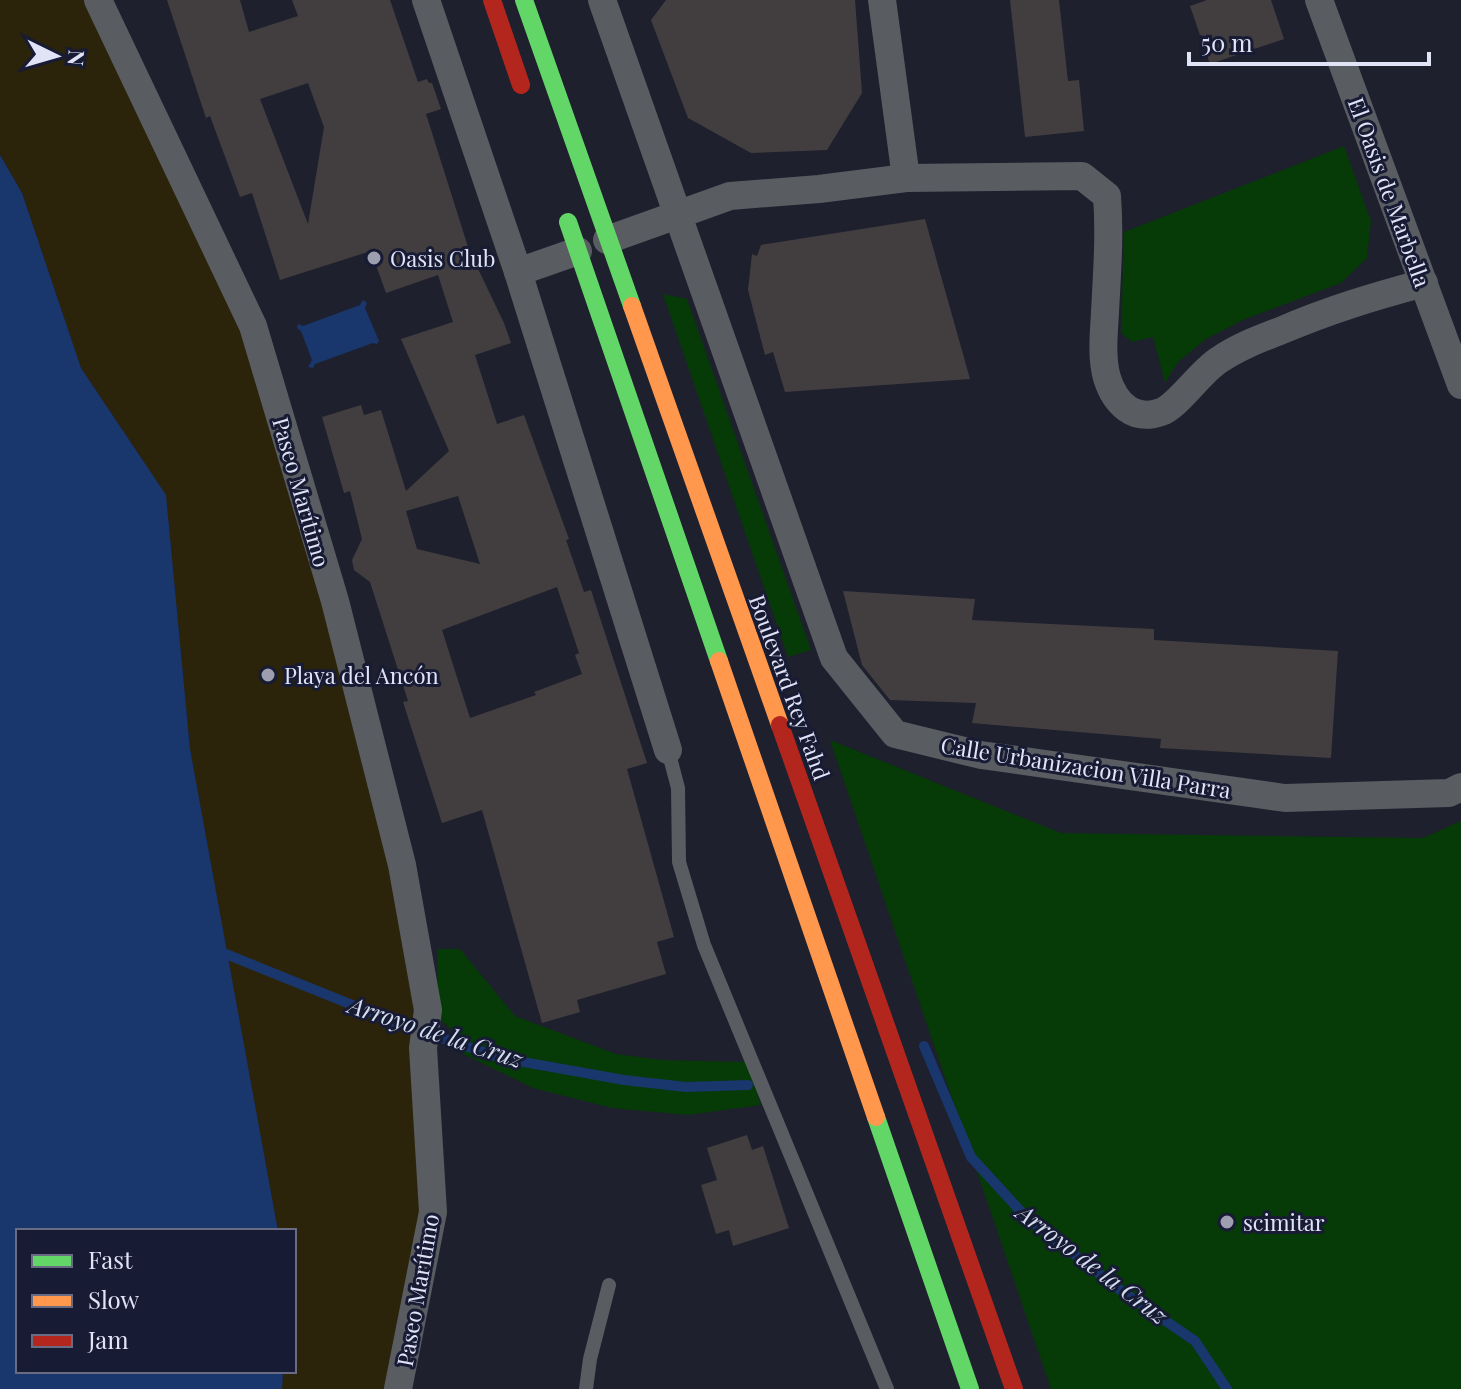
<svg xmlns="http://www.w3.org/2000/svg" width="1461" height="1389" font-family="'Playfair Display',serif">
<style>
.green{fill:#063a07}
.sand{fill:#2b240a}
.water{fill:#19366d}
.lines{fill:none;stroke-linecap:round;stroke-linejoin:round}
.stream{stroke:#19366d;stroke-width:10}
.building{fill:#423e3f;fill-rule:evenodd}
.lane{stroke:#595c61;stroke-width:14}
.street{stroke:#595c61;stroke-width:28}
.fast{stroke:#63d668;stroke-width:18}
.slow{stroke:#ff974d;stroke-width:18}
.jam{stroke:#b3261e;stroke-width:18}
.poi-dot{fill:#9d9fb0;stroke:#181b34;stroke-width:3}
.labels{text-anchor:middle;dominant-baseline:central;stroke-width:6;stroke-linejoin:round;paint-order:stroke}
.street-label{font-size:22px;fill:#e1e4f6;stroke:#181b34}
.poi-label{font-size:22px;fill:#e1e4f6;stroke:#181b34;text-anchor:start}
.water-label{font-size:24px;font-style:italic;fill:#d3def0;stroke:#181b34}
</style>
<rect width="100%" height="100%" fill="#1e202e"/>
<g class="green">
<polygon points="1344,146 1371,221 1367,258 1341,283 1243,320 1206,339 1178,362 1165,383 1153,337 1132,342 1121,333 1124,232"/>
<polygon points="663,294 687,299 811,650 788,657"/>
<polygon points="830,740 1061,833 1423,838 1461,821 1461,1389 1051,1389"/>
<polygon points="437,949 460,949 515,1016 616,1054 661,1060 747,1062 761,1105 688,1115 612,1108 533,1088 453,1049 457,1034 438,1018"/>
</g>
<polygon class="sand" points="0,0 98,0 253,326 402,865 433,1212 398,1389 282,1389 283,1371 294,1371 294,1231 278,1231 190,749 166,495 81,368 22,193 0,155"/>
<g class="water">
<polygon points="0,155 22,193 81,368 166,495 190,749 278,1231 18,1231 18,1371 283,1371 282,1389 0,1389"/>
<polygon points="363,300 367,303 365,308 379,341 377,344 373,343 315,364 313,368 308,367 312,360 301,331 297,328 298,324 303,326 360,305"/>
</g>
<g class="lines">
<g class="stream">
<polyline points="226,954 397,1023 501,1058 624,1080 686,1087 748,1085"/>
<polyline points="924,1046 971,1157 1026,1217 1119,1289 1195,1341 1227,1389"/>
</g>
</g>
<g class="building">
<path d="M167,0H240L249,32L298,16L292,0H390L418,82L427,79L429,83H432L441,109L426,114L469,250L504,323L511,343L475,355L497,424L524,415L569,539L566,540L584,592L591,590L647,763L627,769L674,937L657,942L666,974L577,1000L580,1012L542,1023L482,810L442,823L403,702L408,701L370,582L354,570L352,560L362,539L350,491L344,493L322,417L361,405L364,415L381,410L406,491L449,451L401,339L453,322L438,275L386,293L371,251L280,280L252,193L240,197L210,116L206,118ZM308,83L324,127L308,224L260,99ZM458,496L480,564L417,549L406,511ZM557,587L579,653L575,655L582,674L534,692L536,695L470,718L442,630Z"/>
<polygon points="666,0 855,0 862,93 827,150 751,153 688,118 651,20"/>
<polygon points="1010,0 1059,0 1068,81 1079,80 1084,131 1025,137"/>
<polygon points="1207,0 1271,0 1284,39 1210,64 1190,6"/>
<polygon points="925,219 970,379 785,392 773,352 765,355 748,290 752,254 757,256 761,245"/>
<polygon points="843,591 975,599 972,620 1154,629 1154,640 1338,651 1331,758 1160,748 1161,739 972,723 976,703 890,700 862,665"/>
<polygon points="747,1135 752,1150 763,1146 789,1228 733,1246 729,1230 716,1234 701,1185 717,1180 707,1148"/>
</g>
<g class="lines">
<g class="lane">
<polyline points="668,750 678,788 679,862 704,945 887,1389"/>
<polyline points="586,1389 590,1359 609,1285"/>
</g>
<g class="street">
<polyline points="98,0 253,326 335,601 402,865 428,1010 423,1048 433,1212 398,1389"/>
<polyline points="426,0 518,272 668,750"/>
<polyline points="602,0 834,658 895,734 981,755 1285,798 1449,793 1461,787"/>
<polyline points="882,0 906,178"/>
<polyline points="1319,0 1461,385"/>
<path d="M607,240L730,196L819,189L906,178L1082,176L1107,196C1110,235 1107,273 1105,312C1104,333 1101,357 1107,378C1115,403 1133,422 1161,412C1177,407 1201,371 1219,360C1238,347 1259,339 1280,331C1329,310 1372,297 1424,283"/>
<polyline points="518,272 578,251"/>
</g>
<g class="fast">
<polyline points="524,0 632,306"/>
<polyline points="568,222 719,661"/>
<polyline points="876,1117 970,1389"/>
</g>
<g class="slow">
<polyline points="632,306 780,725"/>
<polyline points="719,661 876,1117"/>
</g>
<g class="jam">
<polyline points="492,0 521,85"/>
<polyline points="780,725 1014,1389"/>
</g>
</g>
<g class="poi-dot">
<circle cx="374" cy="258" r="8"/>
<circle cx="268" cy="675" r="8"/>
<circle cx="1227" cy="1222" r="8"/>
</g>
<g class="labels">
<g class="street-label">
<text transform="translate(1390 192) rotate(70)">El Oasis de Marbella</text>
<text transform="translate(302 492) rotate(74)">Paseo Marítimo</text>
<text transform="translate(790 687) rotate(70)">Boulevard Rey Fahd</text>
<text transform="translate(1086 767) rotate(9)">Calle Urbanizacion Villa Parra</text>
<text transform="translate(417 1290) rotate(-80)">Paseo Marítimo</text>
</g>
<g class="poi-label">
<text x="390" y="258">Oasis Club</text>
<text x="284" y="675">Playa del Ancón</text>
<text x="1243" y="1222">scimitar</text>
</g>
<g class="water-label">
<text transform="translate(436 1031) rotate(18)">Arroyo de la Cruz</text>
<text transform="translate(1093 1263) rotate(37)">Arroyo de la Cruz</text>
</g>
</g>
<rect x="16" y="1229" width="280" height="144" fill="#181b34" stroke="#686b82" stroke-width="2"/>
<rect x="32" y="1255" width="40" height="12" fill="#63d668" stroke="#686b82" stroke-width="2"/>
<text x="88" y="1269" font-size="24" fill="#e1e4f6">Fast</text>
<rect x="32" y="1295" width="40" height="12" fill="#ff974d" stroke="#686b82" stroke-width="2"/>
<text x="88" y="1309" font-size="24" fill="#e1e4f6">Slow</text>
<rect x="32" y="1335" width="40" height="12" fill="#b3261e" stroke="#686b82" stroke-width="2"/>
<text x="88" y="1349" font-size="24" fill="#e1e4f6">Jam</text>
<g transform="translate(56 56) rotate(95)" stroke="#181b34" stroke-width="6" paint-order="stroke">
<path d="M0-6L14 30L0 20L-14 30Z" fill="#e1e4f6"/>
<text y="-12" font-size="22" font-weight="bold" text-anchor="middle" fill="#e1e4f6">N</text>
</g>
<path d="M1189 52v12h240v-12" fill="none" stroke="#e1e4f6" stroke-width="4"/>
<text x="1201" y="52" font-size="24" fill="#e1e4f6" stroke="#181b34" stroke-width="6" paint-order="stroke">50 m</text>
</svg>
